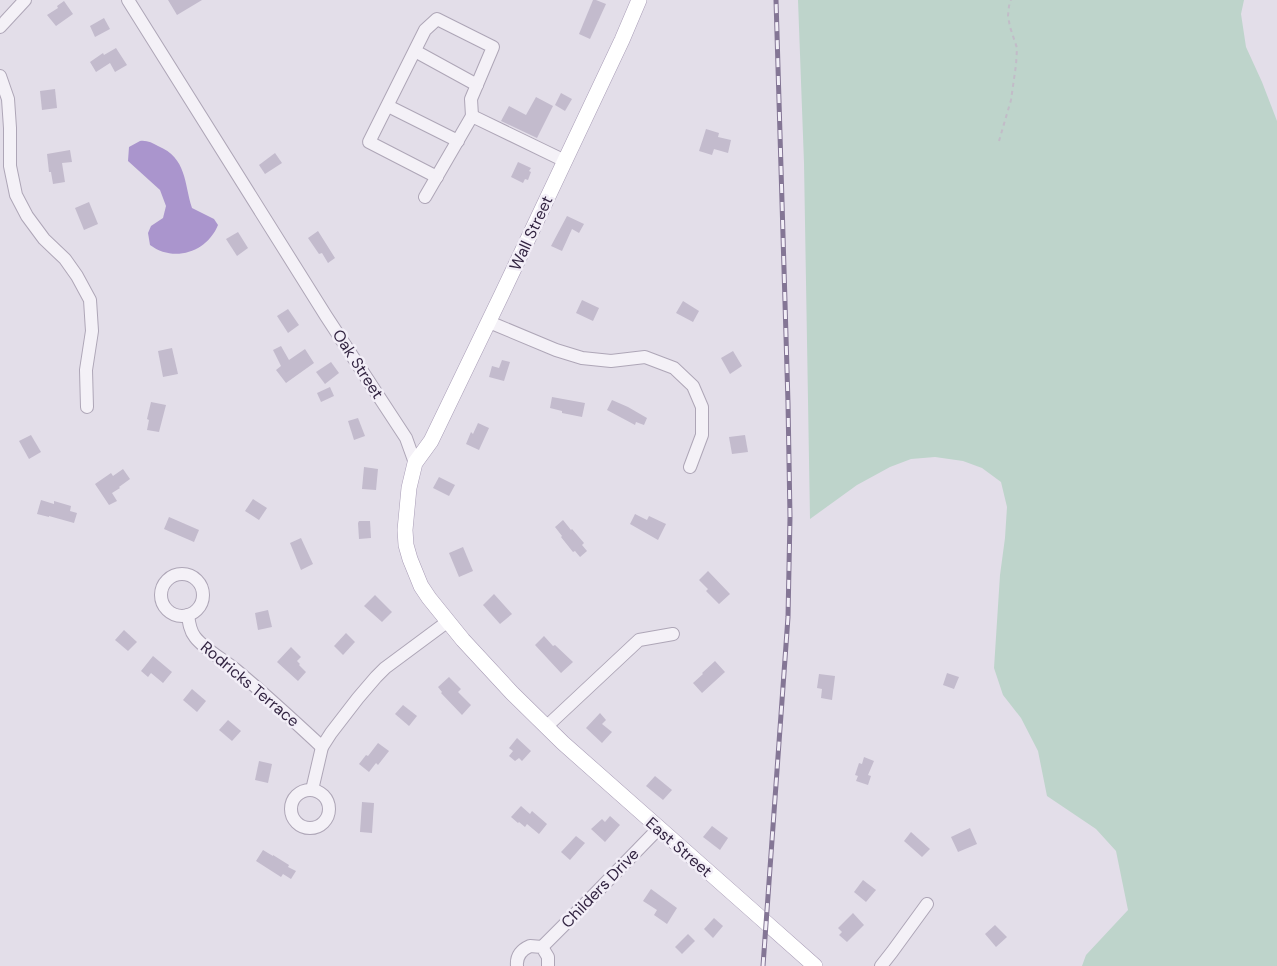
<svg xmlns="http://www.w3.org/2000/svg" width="1277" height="966" font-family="'DM Sans',sans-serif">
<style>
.green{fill:#bed4cb}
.water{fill:#aa95cd}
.building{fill:#c3bbcd}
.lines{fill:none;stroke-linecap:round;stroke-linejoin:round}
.minor-casing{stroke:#aea6b7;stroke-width:14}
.major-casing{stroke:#a89cb6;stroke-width:16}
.path{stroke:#c2bcc8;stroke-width:2;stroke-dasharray:4 4;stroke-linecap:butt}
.minor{stroke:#f4f1f7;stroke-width:12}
.major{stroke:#fff;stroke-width:15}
.rail-casing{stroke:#847695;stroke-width:5}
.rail{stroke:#f2eef7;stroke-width:3;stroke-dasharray:9;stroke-linecap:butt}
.labels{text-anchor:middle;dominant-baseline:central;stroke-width:5;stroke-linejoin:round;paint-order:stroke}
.street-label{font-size:16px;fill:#332542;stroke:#f2eef7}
</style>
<rect width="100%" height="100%" fill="#e3dee9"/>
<polygon class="green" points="798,0 1244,0 1241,14 1246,47 1262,82 1277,121 1277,966 1082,966 1086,955 1128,910 1116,851 1096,829 1047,796 1038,751 1021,718 1003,695 994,668 1000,575 1005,538 1007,507 1001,482 982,468 963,461 935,457 911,459 890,467 857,485 810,519 804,163"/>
<path class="water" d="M140,141C147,140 152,143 158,146C187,158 184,183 192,208L214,219L218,225C207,252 174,263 150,245L148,233L151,226L163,218L166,206L160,190L128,161L129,147Z"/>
<g class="building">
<polygon points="168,0 202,0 177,15"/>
<polygon points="593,0 596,0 606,4 590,39 579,34"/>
<polygon points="64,1 73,14 56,26 47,15 58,8 57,6"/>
<polygon points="104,18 110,29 95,37 90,26"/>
<polygon points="116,48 127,65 115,72 110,63 96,72 90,62 103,53 104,55"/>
<polygon points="55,89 57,108 42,110 40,91"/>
<polygon points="561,93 572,99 565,111 555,105"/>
<polygon points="536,97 553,106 537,138 501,121 509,106 526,115"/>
<polygon points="706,129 719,133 718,137 731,140 728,153 714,149 712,155 699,151"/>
<polygon points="70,150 72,162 62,163 65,182 53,184 51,172 49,172 47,154"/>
<polygon points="275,153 282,163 265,174 259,165"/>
<polygon points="518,162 531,168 529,171 531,172 528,180 525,179 523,183 511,177"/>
<polygon points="89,202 98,224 84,230 75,208"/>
<polygon points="567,216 584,224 579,233 572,229 562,251 551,246"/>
<polygon points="318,231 335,258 328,263 322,253 319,254 308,238"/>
<polygon points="238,232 248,248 237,256 226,239"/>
<polygon points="582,300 599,308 593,321 576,313"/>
<polygon points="683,301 699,311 693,322 676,313"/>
<polygon points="288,309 299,325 288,333 277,316"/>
<polygon points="281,346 289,360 305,349 314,363 286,383 276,370 281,366 273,350"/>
<polygon points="172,348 178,374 163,377 158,351"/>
<polygon points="733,351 742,366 730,374 721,358"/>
<polygon points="502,360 510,362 504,381 489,377 492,366 499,368"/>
<polygon points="331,362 339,373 325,384 316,372"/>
<polygon points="330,387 334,396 321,402 317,393"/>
<polygon points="552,397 585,403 582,417 562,413 562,411 550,408"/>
<polygon points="612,400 628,407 647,418 644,425 636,422 635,425 607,410"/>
<polygon points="151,402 166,405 159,432 147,430 149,420 147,419"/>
<polygon points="358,418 365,436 354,440 348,421"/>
<polygon points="478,423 489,428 479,450 466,444 471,432 473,434"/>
<polygon points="31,435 41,452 29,459 19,441"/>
<polygon points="745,435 748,452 732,454 729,437"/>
<polygon points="364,467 378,469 376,490 362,489"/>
<polygon points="123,469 130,479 119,487 120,488 112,493 117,501 109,505 95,484 111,473 113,476"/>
<polygon points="439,477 455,485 449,496 433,488"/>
<polygon points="253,499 267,508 259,520 245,511"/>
<polygon points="41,500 54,504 54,501 71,506 70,511 77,513 74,523 49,516 49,517 37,514"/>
<polygon points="635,514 647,520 649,516 666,524 658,540 630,524"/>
<polygon points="169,517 199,530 194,542 164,529"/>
<polygon points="563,520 571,530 572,529 584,543 582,545 587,551 580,557 575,551 573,552 561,537 562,536 555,527"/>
<polygon points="359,521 370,521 371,538 359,539 358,523"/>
<polygon points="301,538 313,564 301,570 290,543"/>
<polygon points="463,547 473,571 459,577 449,553"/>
<polygon points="708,571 730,594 719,604 706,591 708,589 699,580"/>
<polygon points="494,594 512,614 500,624 483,605"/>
<polygon points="375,595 392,612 382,622 364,606"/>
<polygon points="268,610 272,627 258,630 255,613"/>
<polygon points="124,630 137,642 128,651 115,640"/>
<polygon points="346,633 355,642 343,655 334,646"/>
<polygon points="544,636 553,646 555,645 573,662 561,673 535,645"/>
<polygon points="291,647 301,657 297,661 300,664 299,665 306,672 298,681 277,662"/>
<polygon points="153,656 172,672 163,683 151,673 148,677 141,671"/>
<polygon points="715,661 725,672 702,693 693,683 703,674 702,673"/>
<polygon points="947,673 959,677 954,689 943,685"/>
<polygon points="819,674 835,676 832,700 821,698 822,689 817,688"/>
<polygon points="449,677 461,689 458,692 471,705 462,715 441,693 442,692 438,687"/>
<polygon points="192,689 206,701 197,712 183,700"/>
<polygon points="403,705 417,716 409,726 395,714"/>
<polygon points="600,713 606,720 602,724 612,732 602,743 586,728"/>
<polygon points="228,720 241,731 232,741 219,730"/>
<polygon points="517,738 531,751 522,761 519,758 515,761 509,756 513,751 509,748"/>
<polygon points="378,743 389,751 378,765 376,763 369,772 359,764 366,755 368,756"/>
<polygon points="864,757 874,761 868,775 871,776 868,785 856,781 858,776 855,775 859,763 862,764"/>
<polygon points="259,761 272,764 268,783 255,780"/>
<polygon points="655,776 672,790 663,800 646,786"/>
<polygon points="362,802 374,803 372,833 360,832"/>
<polygon points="521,806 530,814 532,811 547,824 539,834 527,824 525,827 519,822 518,823 511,817"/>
<polygon points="610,816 620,825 605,842 591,829 602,819 605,822"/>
<polygon points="712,826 728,838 720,850 703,837"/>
<polygon points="970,828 977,844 958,852 951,837"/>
<polygon points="911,832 930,849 922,857 904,841"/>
<polygon points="576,836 585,843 570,860 561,852"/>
<polygon points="263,850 273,856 273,855 289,865 288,867 296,871 291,879 283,874 281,877 256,861"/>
<polygon points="863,880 876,890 866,902 854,892"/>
<polygon points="651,889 677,908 667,924 654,915 657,910 643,901"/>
<polygon points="853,913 864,925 847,942 839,935 842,932 838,928"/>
<polygon points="714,918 723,926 713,938 704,929"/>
<polygon points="995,925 1007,937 996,947 985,934"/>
<polygon points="688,934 695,941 682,954 675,947"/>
</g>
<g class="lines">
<defs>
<g id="minor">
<polyline points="128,0 326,316 406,438 415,463"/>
<polyline points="0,27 25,0"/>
<polyline points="415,51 477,85"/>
<polyline points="0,76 8,99 10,128 10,166 16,195 27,216 44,239 65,259 77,276 90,300 92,331 86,370 87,407"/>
<polyline points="388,106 458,141"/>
<polyline points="437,177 369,142 425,30 437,19 493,47 471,99 472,116"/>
<polyline points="425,197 472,116 565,161"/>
<polyline points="489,322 556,350 582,358 611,361 645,357 674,368 693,386 702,407 702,435 690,467"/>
<circle cx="182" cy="595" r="21"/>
<path d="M188,615C189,623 190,631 195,637C204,649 224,660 236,670C266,695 294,721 322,747"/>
<polyline points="546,727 639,640 673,634"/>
<circle cx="310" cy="809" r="19"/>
<polyline points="312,790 322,747 331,733 358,698 376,677 385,668 447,622"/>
<polyline points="542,947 586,903 658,829"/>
<path d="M517,966C516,956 521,950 530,946L542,947L548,957V966"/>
<polyline points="881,966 892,952 927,904"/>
</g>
<polyline id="major" points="639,0 622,40 501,296 431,441 415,463 409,488 405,530 406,545 410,559 421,586 429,598 463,640 512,693 563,743 815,966"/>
</defs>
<use href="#minor" class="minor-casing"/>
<use href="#major" class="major-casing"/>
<polyline class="path" points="999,141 1011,100 1016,65 1017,48 1010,27 1008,16 1009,6 1011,0"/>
<use href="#minor" class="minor"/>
<use href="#major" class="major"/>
<defs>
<polyline id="rail" points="763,966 788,617 790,517 788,403 776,0"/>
</defs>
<use href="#rail" class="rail-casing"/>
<use href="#rail" class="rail"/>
</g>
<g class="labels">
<g class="street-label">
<text transform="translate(531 233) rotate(-65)">Wall Street</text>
<text transform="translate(358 364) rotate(57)">Oak Street</text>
<text transform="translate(250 684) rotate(40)">Rodricks Terrace</text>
<text transform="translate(679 847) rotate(41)">East Street</text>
<text transform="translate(600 888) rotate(-46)">Childers Drive</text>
</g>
</g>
</svg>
